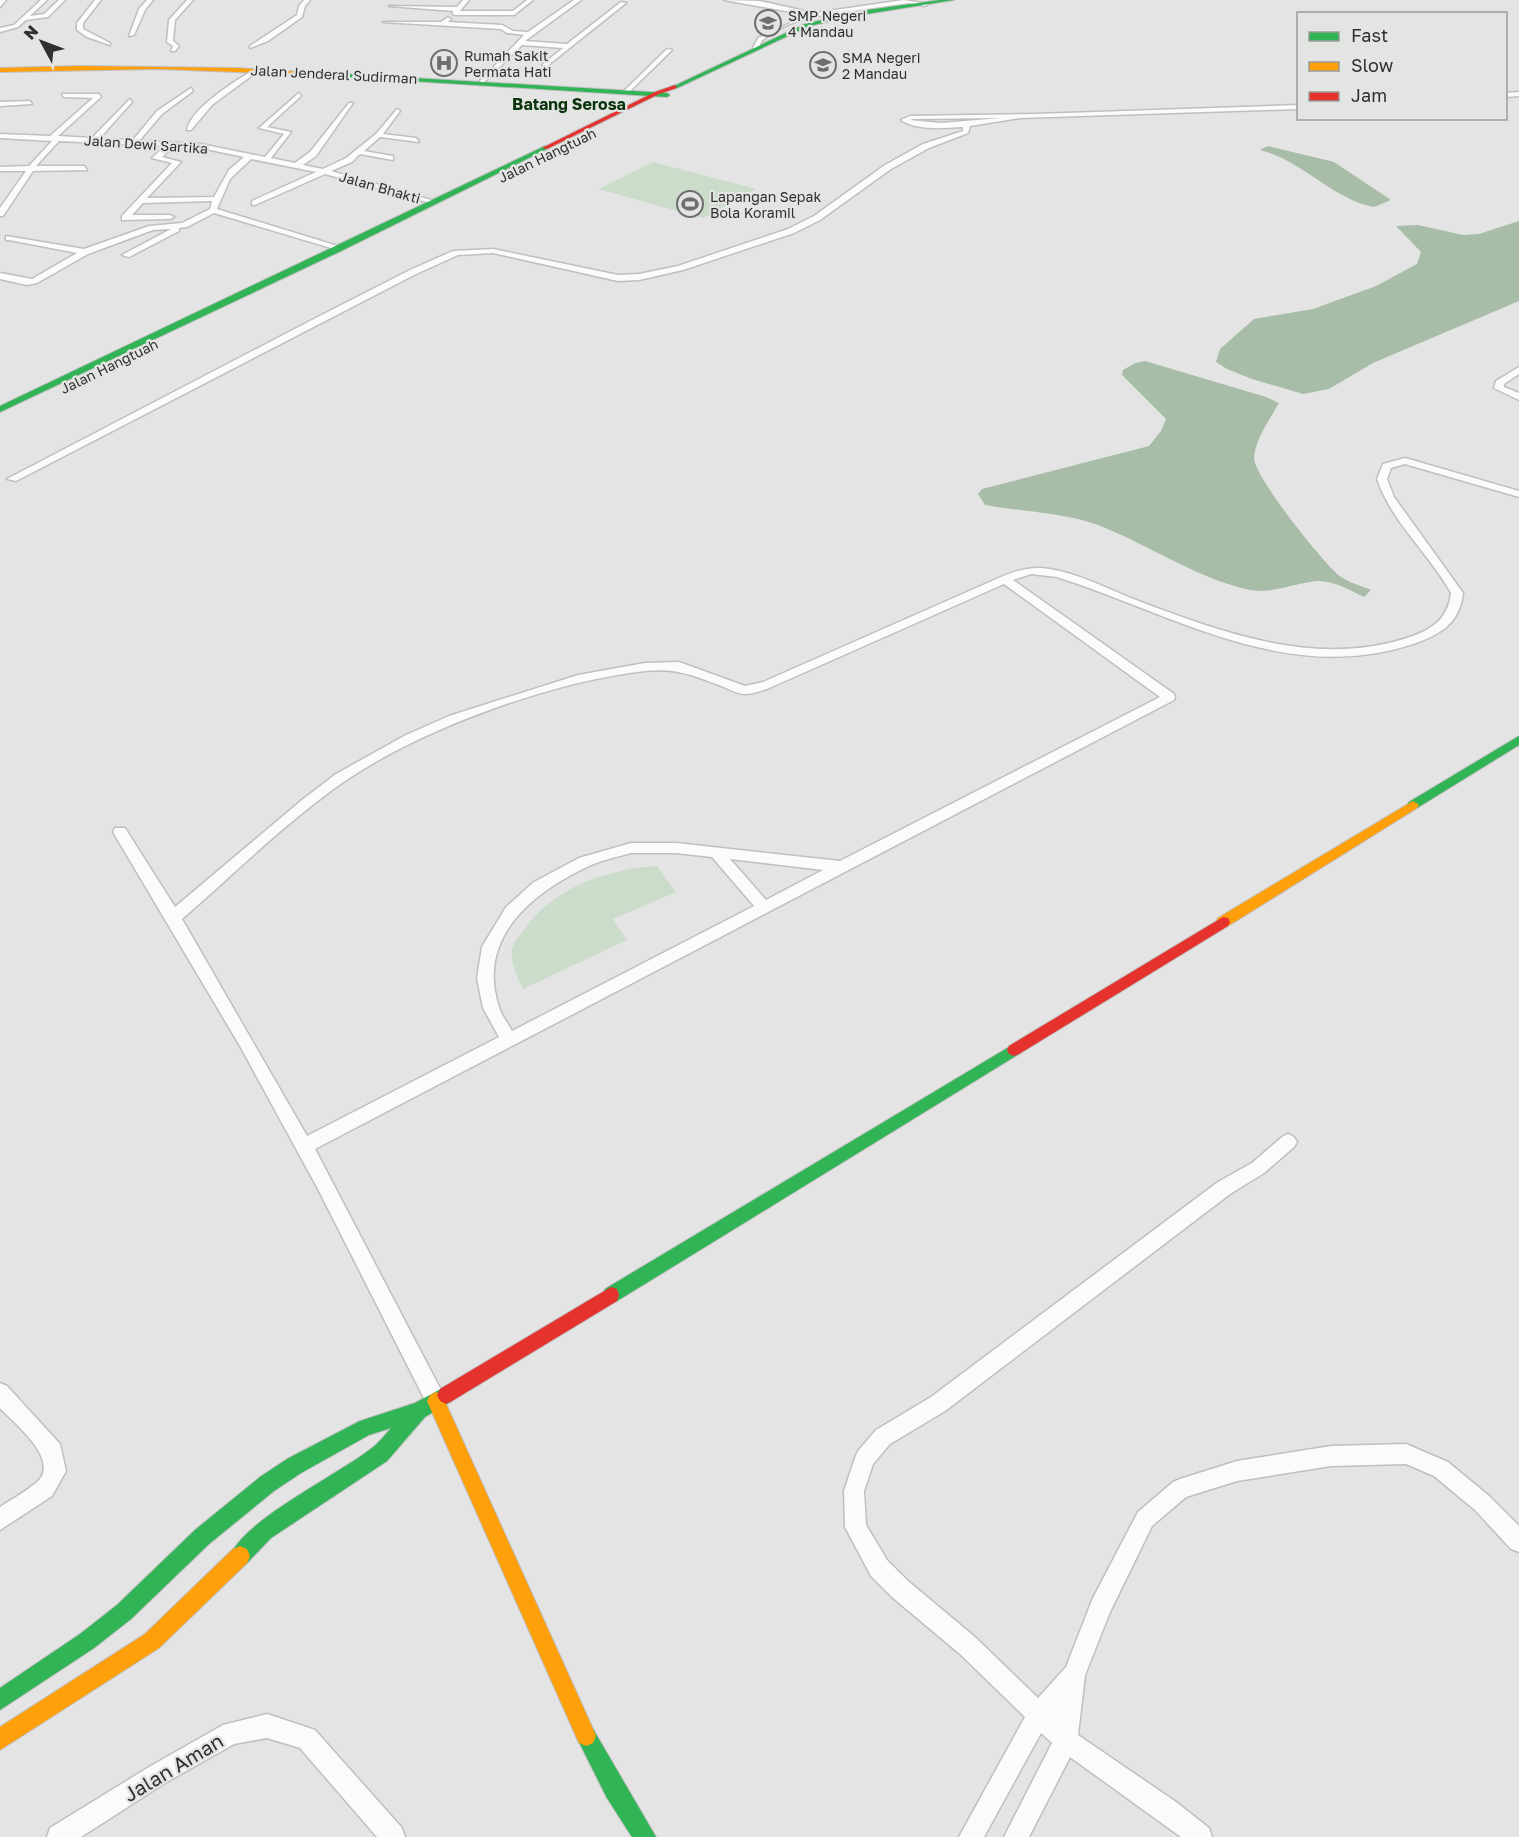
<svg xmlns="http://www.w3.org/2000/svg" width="1519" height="1837" font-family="'Golos Text',sans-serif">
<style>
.green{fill:#cbdcca}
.water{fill:#a8bda7}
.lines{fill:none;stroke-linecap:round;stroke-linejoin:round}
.street-casing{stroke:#bfbfbf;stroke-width:3}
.fast-casing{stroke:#bfbfbf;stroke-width:2}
.slow-casing{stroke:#bfbfbf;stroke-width:2}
.jam-casing{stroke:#bfbfbf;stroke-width:2}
.street{fill:#fbfbfb;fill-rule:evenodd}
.fast{fill:#30b455;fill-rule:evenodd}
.slow{fill:#ff9f0a;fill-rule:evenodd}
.jam{fill:#e5322d;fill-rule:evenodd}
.labels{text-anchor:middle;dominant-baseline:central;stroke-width:4.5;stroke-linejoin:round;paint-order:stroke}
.far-poi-label{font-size:14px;fill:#2e2f2e;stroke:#e3e5e3;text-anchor:start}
.far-street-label{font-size:14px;fill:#2e2f2e;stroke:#e3e5e3}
.far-quarter-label{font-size:16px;font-weight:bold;fill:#0b340c;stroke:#e3e5e3}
.near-street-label{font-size:20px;fill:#2e2f2e;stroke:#e3e5e3}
</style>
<rect width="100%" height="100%" fill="#e4e4e4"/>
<g class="green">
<polygon points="653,162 756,189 703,218 598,189"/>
<path d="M657,866L676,892L613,919L627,940L523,989C517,976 510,964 512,949C513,943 520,935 524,930C553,887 608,869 657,866Z"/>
</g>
<g class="water">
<path d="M1268,146L1334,162L1391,200L1374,207C1332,199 1302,160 1260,150Z"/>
<polygon points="1519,221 1519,301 1373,363 1329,389 1303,394 1252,379 1227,369 1216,362 1220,349 1254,319 1313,309 1376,286 1417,264 1421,252 1396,226 1418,225 1463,235 1479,234"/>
<path d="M1145,361L1266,397L1279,403C1270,419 1255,440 1254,458C1253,475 1325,566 1341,577C1350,583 1362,586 1371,590L1364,597C1350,590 1332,580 1316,581C1291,584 1270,595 1245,589C1193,576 1147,544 1098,525C1061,512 1023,512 985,505L978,494L982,489L1149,446L1161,431L1166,419L1122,375L1123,370L1135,363Z"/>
</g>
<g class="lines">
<defs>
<g id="street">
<polygon points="0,0 6,0 0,7"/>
<polygon points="41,0 47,0 30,16 44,14 59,0 65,0 48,17 26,20 18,27 0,32 0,28 14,25"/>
<polygon points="95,0 101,0 83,23 83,29 110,43 110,45 87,37 77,30 77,23"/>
<polygon points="147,0 153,0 145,10 134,35 129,36 139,9"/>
<polygon points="187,0 193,0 175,20 173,41 179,46 175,51 171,51 173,46 167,42 169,20"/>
<polygon points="304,0 310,0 305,6 302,17 268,41 250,48 250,46 297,15 299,6"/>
<polygon points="463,0 469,0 460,11 513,11 527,0 533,0 514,15 455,15 452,13 454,11 389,6 457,7"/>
<polygon points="574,0 581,0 525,41 567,44 621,2 626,3 547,66 542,65 563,48 522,45 482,84 480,81 524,35 507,33 501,29 383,22 441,22 448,17 451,19 448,22 502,25 513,31 528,32"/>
<path d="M724,0L760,1L814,13L904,0L928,4L925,6L909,3L845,12L851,15L848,17C824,10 783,23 764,39C760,42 760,47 756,50L753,48L758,38L808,15Z"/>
<polygon points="667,49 672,50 628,93 624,93 624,91"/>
<path d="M253,70L258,71L212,105L191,130H187C190,109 234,82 253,70Z"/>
<path d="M191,88L193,91L162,114L139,141L201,144L265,157L284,134L259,128L299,93L301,96L267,127L291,132L271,158L295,163L310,152L349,103H353L316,156L303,165L323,169L346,158L376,134L397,109L400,111L383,134L416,138L419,142L380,137L364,151L393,156V160L360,154L352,162L331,171L438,202L434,204L325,174L255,205H252V201L316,172L251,159L230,179L217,209L341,247V251L214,213L187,227L179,228V231L129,257L122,255L171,229L153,230L88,254L37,283L27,285L0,279V273L32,279L77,253L9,240H6V236L84,249L149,226L182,223L210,209L212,201L143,203L132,215H170L174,217L170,219L122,220V216L172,163L152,158L165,146L59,141L36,166H84L87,170L33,171L3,216H0V208L26,171H0V167L29,166L52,141L0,138V134L50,136L93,98L64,97L62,94H99L101,97L58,136L92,138L130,99L132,102L99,139L133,140L157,111ZM173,147L201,148L244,157L229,170L214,197L147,198L181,162L162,157Z"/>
<polygon points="1519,92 1519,96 1506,97 1506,93"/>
<polygon points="30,101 32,104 0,106 0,102"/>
<path d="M1298,105V109L1020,118L970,126L968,133L929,148L891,169L820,220L794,233L683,270L639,280L618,281L493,253L458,255L416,274L16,481L7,479L308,322L410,270L453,251L493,249L618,275L639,274L678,266L788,229L814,216L885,165L923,144L963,131V127C944,128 917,131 901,120L910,116L1037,114ZM1001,118L941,123L910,120L913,119Z"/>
<polygon points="1519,367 1519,374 1504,384 1504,387 1519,393 1519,400 1494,388 1496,381"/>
<path d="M1405,458L1519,491V497L1405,464L1391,468L1387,479L1394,497L1463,593C1460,623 1440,635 1413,644C1287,686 1173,614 1057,577L1031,574L1013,580L1174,694L1175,697L1174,700L315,1149L443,1394L446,1401L443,1408L436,1411L429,1408L318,1189L240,1046L113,832L115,828H125L175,907L302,800L336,774L406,735L449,716L578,675L645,663L679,662L745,686L763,682L1001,577C1017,570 1032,566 1050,569C1080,574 1108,589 1136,600C1221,632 1315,668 1407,638C1431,630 1448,620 1451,593C1429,553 1392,523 1377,479L1383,464ZM1004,584L1160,697L840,861L676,843H631L579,858L534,882L506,907L482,947L477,978L483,1008L499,1037L307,1136L182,919C235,873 287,821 345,781C421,729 553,681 645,671C676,668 691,675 719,685C727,688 737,694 745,694C752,694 760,691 767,689ZM631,853H676L712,857L754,906L512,1031C508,1023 501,1015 499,1007C476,938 532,893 587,867C601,860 617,857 631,853ZM730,859L823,870L766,900Z"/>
<polygon points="1288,1134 1294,1137 1297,1142 1294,1147 1264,1173 1230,1194 945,1411 890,1444 873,1464 864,1491 866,1525 887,1560 908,1581 976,1638 1038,1698 1066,1667 1093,1598 1138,1512 1173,1482 1180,1479 1237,1461 1331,1446 1406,1444 1448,1462 1489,1496 1519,1526 1519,1552 1511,1549 1475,1510 1434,1476 1406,1464 1331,1466 1237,1481 1186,1497 1152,1526 1110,1612 1085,1675 1078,1735 1176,1802 1209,1828 1212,1837 1181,1837 1070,1757 1029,1837 1004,1837 1052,1743 1041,1733 984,1837 959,1837 1025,1717 960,1654 892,1597 871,1576 845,1527 844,1491 855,1458 858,1451 876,1430 931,1397 1218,1182 1252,1163 1282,1137"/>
<path d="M0,1383L7,1386L60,1444L66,1471L52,1496L0,1530V1507C12,1499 25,1492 36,1483C62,1461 16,1425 0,1408Z"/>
<polygon points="267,1714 315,1730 402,1828 405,1837 377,1837 300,1748 267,1738 234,1744 165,1783 81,1837 47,1837 50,1828 149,1767 223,1725"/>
</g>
<g id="fast">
<polygon points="940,0 954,0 860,15 809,26 677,88 672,87 805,24 860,11"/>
<polygon points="313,72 667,93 670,95 667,97 315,75"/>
<polygon points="545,146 547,149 341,251 0,412 0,406"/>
<polygon points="1519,736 1519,745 1417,808 1409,808 1407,805 1409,802"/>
<polygon points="1014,1044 1019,1046 1021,1050 1019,1054 617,1301 611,1303 605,1301 603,1295 605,1289"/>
<path d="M446,1386L452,1389L455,1395L452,1401L425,1417L387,1461L271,1538L247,1563L240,1566L233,1563L230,1556C245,1519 338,1475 372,1448C379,1443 385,1435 391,1428L369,1435L301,1473L274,1491L209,1544L131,1619L94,1648L0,1710V1688L80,1634L117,1605L195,1530L260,1477L287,1459L360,1421L415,1403Z"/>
<polygon points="586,1726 593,1729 656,1837 632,1837 607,1798 576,1736 579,1729"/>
</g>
<g id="slow">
<polygon points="79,66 236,68 318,73 315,75 158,69 0,72 0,68"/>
<polygon points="1413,801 1419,805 1417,808 1228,926 1218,926 1216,922 1218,918"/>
<polygon points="436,1392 442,1395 593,1729 596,1736 593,1743 586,1746 579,1743 427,1401 430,1395"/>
<polygon points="240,1546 247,1549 250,1556 247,1563 159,1648 0,1750 0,1727 145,1634 233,1549"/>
</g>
<g id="jam">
<polygon points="675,85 677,88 659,94 547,149 542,148 655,92"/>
<polygon points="1223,917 1228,918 1230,922 1228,926 1019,1054 1014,1056 1009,1054 1007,1050 1009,1046"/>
<polygon points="611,1287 617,1289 619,1295 617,1301 452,1401 446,1404 440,1401 437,1395 440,1389"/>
</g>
</defs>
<use href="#street" class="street-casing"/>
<use href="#fast" class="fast-casing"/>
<use href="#slow" class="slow-casing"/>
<use href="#jam" class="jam-casing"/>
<use href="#street" class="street"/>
<use href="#fast" class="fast"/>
<use href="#slow" class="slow"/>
<use href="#jam" class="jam"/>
</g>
<defs>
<symbol id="school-ring" viewBox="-11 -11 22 22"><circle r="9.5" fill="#e3e5e3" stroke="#6e6e6e" stroke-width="1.5"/><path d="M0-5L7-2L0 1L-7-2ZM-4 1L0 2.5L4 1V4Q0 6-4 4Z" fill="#6e6e6e"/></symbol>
<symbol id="hospital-ring" viewBox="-11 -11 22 22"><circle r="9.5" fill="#e3e5e3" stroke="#6e6e6e" stroke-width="1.5"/><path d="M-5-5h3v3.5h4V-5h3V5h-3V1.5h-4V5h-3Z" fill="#6e6e6e"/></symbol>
<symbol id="stadium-ring" viewBox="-11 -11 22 22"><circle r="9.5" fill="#e3e5e3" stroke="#6e6e6e" stroke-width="1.5"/><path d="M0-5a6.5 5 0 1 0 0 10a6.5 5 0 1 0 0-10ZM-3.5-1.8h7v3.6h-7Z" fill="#6e6e6e"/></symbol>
</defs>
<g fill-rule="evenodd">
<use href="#school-ring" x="753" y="8" width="30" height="30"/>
<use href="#hospital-ring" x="429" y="48" width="30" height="30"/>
<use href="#school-ring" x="808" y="50" width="30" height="30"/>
<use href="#stadium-ring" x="675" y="189" width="30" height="30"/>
</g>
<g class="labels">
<g class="far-poi-label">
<text x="788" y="15">SMP Negeri<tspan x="788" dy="16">4 Mandau</tspan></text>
<text x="464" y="55">Rumah Sakit<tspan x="464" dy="16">Permata Hati</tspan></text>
<text x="842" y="57">SMA Negeri<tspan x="842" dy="16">2 Mandau</tspan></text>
<text x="710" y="196">Lapangan Sepak<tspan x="710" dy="16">Bola Koramil</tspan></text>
</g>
<g class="far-street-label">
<text transform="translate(334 74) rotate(3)">Jalan Jenderal Sudirman</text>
<text transform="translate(146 144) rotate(4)">Jalan Dewi Sartika</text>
<text transform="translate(547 155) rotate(-26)">Jalan Hangtuah</text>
<text transform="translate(380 187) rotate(16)">Jalan Bhakti</text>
<text transform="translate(109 366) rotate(-26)">Jalan Hangtuah</text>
</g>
<g class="far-quarter-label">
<text x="569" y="104">Batang Serosa</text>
</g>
<g class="near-street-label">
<text transform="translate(173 1767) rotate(-31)">Jalan Aman</text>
</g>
</g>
<rect x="1297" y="12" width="210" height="108" fill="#e3e5e3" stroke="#9b9c9b" stroke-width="1.5"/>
<rect x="1309" y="32" width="30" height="9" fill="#30b455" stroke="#9b9c9b" stroke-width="1.5"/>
<text x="1351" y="42" font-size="18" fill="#2e2f2e">Fast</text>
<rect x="1309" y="62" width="30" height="9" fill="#ff9f0a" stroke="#9b9c9b" stroke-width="1.5"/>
<text x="1351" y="72" font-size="18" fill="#2e2f2e">Slow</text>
<rect x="1309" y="92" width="30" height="9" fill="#e5322d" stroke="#9b9c9b" stroke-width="1.5"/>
<text x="1351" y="102" font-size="18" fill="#2e2f2e">Jam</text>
<g transform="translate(42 42) rotate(311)" stroke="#e3e5e3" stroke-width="4.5" paint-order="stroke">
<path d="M0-4.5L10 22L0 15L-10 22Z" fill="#2e2f2e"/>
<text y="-9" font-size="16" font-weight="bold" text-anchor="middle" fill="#2e2f2e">N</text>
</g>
</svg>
